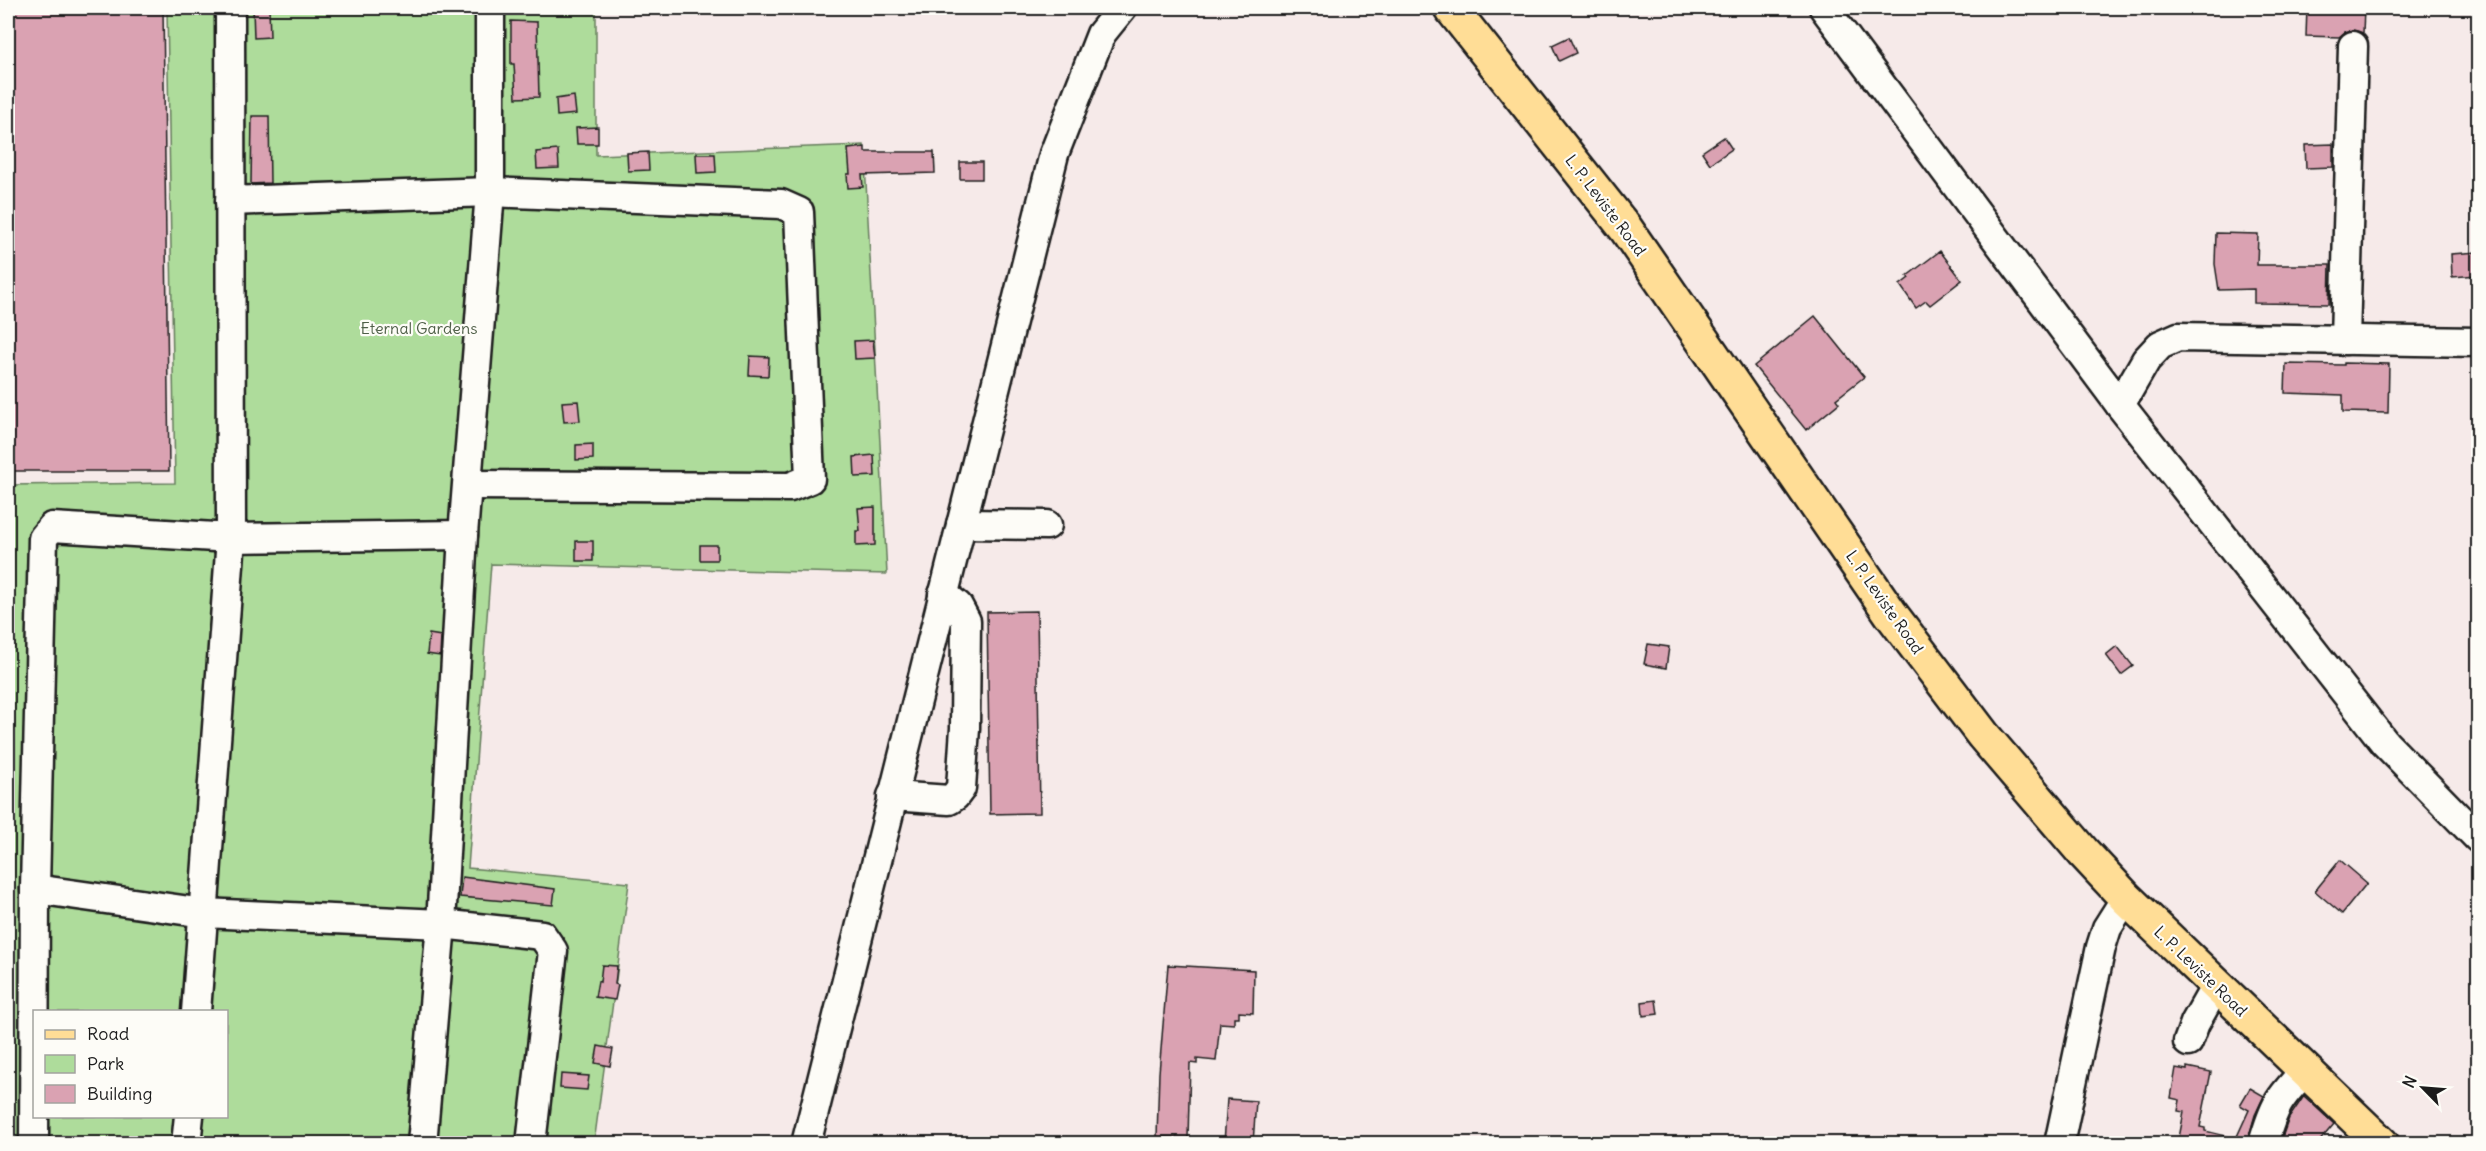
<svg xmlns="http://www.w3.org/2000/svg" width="2486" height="1151" font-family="Delius,sans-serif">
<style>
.green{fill:#aedc9b;stroke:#657c5c;stroke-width:1.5;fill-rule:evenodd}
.building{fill:#daa2b2;stroke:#1c1c1c;stroke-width:1.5}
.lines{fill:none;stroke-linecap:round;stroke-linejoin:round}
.minor-casing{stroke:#1c1c1c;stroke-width:33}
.major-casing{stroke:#1c1c1c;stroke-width:38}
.minor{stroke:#fdfcf7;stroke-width:28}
.major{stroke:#ffdd96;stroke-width:33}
.labels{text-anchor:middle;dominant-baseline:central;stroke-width:4.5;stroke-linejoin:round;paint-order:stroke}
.street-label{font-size:16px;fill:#1c1c1c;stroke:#fdfcf7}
.park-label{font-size:16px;fill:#4f5f48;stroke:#fdfcf7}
</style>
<rect width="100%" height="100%" fill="#f6eae9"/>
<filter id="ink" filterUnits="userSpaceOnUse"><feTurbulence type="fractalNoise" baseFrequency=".0167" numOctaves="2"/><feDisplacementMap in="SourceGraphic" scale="12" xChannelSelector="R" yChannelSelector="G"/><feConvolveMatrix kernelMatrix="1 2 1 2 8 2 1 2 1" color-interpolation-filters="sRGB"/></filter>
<g filter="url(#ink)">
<path class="green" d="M167,8H596V155L864,145L887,574L491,564L468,868L629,883L594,1143H8V485L175,483ZM34,1012H226V1116H34Z"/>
<g class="building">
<polygon points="8,8 163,8 169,471 8,471"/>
<polygon points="253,8 269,8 270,37 254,38"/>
<polygon points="2307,8 2364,8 2363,33 2353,30 2345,32 2339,37 2306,36"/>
<polygon points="511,21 537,22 539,97 516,98 514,64 511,64"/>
<polygon points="1569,37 1576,53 1559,61 1552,45"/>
<polygon points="574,96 576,114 557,116 556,99"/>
<polygon points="252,116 269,116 270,183 251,184"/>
<polygon points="598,127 598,144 577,144 576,128"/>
<polygon points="1724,137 1732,149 1710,164 1702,152"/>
<polygon points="2333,144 2333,167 2306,168 2305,145"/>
<polygon points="865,147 865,152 934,152 935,173 862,175 863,187 848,188 847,174 850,174 848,149"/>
<polygon points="558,150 559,168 537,169 536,152"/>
<polygon points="648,152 649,170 628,171 627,153"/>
<polygon points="696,154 715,154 716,172 697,173"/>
<rect x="960" y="162" width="22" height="17"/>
<polygon points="2216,233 2258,234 2257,265 2330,265 2329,304 2254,303 2254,289 2219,290 2215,264"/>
<polygon points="1940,251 1962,280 1930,305 1926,301 1916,308 1900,285 1909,278 1907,276"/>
<polygon points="2478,252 2478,275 2452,277 2451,254"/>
<polygon points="1815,316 1864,377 1836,399 1839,403 1806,430 1754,366"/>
<polygon points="873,340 875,358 855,359 854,341"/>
<polygon points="750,356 769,357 768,376 749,375"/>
<polygon points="2344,363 2389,364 2388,413 2343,412 2343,395 2285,393 2286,364 2344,365"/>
<polygon points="578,401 580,421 564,422 562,402"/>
<polygon points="593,444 593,459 576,460 576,445"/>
<polygon points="874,455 875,476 855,477 854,457"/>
<polygon points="875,507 875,545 856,546 856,531 860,531 858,508"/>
<rect x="576" y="541" width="17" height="20"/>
<rect x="700" y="545" width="17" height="15"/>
<polygon points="1037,611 1040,813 990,814 987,612"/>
<polygon points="429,634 441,636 440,656 427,654"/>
<polygon points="1648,644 1669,647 1666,668 1644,664"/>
<polygon points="2117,646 2133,666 2121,675 2106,655"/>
<polygon points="2340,860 2367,883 2342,914 2315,891"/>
<polygon points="462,877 555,889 553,905 460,897"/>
<polygon points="602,965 617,966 615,984 618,985 615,1000 595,997 598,981 600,982"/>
<polygon points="1168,965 1254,970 1253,1013 1239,1012 1239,1017 1234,1017 1234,1024 1220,1023 1216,1061 1197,1059 1197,1064 1190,1063 1188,1138 1157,1137 1159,1073"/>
<polygon points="1656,1000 1658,1014 1643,1016 1642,1002"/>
<polygon points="598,1046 613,1049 610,1066 595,1063"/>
<polygon points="2187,1067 2211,1072 2200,1127 2205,1128 2205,1131 2234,1138 2233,1143 2178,1143 2184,1112 2178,1111 2180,1100 2171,1098 2176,1068 2187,1070"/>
<polygon points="561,1074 589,1076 587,1090 560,1088"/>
<polygon points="2250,1088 2264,1096 2255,1115 2247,1143 2234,1143 2249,1110 2240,1105"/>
<polygon points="2304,1096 2334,1124 2318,1143 2280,1143 2289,1118"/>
<polygon points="1227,1099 1256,1101 1253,1143 1224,1143"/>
</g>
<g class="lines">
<defs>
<g id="minor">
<polyline points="1824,8 2120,405 2385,743 2478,838"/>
<polyline points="230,201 490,192 781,204 799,212 810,479 790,487 468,485"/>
<polyline points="2345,340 2353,46"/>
<polyline points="2120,405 2146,360 2160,345 2178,337 2478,342"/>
<polyline points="961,524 1047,525"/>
<polyline points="892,796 949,800 955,796 961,788 965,728 966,621 958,606 943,594"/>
<polyline points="35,889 204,913 441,924 542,935 553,951 531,1144"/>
<polyline points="196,1012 231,538 230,8"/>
<polyline points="2188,1042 2195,1023 2216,986"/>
<polyline points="34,1144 35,889 43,538 52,527 231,538 463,535"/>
<polyline points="186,1144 189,1116"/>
<polyline points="422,1144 441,924 463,535 490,192 490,8"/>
<polyline points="806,1144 1054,154 1101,34 1122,8"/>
<polyline points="2059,1144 2101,947 2107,928 2126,898"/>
<path d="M2263,1144C2274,1106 2278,1099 2305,1071"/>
</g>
<polyline id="major" points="1451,8 1626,229 1891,614 1983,735 2083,852 2126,898 2382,1144"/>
</defs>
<use href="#minor" class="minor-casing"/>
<use href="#major" class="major-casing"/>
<use href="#minor" class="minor"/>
<use href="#major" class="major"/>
</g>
</g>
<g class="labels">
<g class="street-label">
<text transform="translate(1606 205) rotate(53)">L. P. Leviste Road</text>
<text transform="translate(1885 602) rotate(55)">L. P. Leviste Road</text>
<text transform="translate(2201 971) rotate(44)">L. P. Leviste Road</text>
</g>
<g class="park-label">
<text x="419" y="328">Eternal Gardens</text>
</g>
</g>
<rect width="2486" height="1151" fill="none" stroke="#fdfcf7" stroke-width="30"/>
<rect x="15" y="15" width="2456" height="1121" fill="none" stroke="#1c1c1c" stroke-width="2" filter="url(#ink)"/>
<rect x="33" y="1010" width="195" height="108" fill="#fdfcf7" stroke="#a3a29f" stroke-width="1.5"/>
<rect x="45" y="1030" width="30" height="9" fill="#ffdd96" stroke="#a3a29f" stroke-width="1.5"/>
<text x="87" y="1040" font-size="18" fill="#1c1c1c">Road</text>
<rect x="45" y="1055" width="30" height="18" fill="#aedc9b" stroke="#a3a29f" stroke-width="1.5"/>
<text x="87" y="1070" font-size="18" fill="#1c1c1c">Park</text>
<rect x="45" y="1085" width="30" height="18" fill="#daa2b2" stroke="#a3a29f" stroke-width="1.5"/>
<text x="87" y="1100" font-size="18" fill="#1c1c1c">Building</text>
<g transform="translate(2423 1088) rotate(295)" stroke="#fdfcf7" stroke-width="4.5" paint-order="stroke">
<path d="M0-4.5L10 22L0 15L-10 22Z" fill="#1c1c1c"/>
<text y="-9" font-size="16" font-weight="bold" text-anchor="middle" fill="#1c1c1c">N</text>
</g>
</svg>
